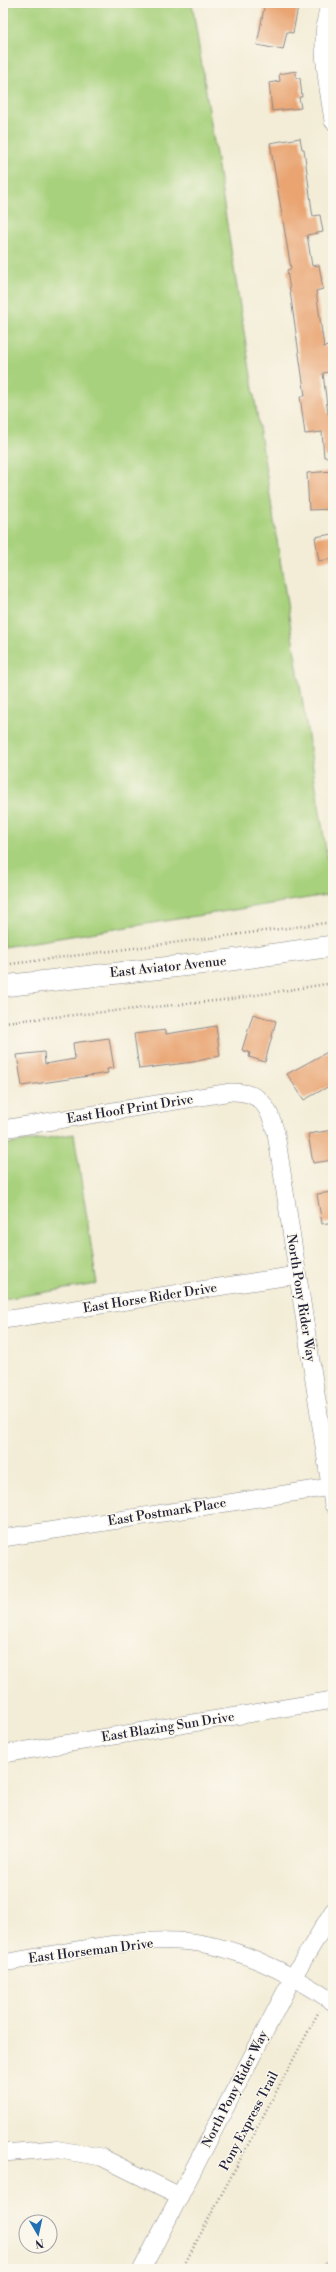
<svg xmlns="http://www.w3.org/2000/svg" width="336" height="2272" font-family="'Libre Bodoni',serif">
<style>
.green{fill:#a8d17d;stroke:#657a5c}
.building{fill:#e9a472}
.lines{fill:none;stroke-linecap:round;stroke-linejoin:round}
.minor-casing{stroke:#8a8889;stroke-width:18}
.tertiary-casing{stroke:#8a8889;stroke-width:22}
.path{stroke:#8a8889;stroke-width:2.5;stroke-dasharray:1 3;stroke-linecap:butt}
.minor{stroke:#fff;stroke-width:17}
.tertiary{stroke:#fff;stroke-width:21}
.labels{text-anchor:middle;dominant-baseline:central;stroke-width:3;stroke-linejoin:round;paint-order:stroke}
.street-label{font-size:13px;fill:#22223b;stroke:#fbf7ec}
</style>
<rect width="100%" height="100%" fill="#fbf7ec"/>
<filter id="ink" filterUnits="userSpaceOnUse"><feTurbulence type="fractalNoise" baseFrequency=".025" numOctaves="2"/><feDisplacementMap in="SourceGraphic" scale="8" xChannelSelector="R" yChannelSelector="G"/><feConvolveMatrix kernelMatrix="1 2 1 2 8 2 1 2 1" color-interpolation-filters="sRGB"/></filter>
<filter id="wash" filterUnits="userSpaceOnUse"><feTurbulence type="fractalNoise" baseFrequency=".012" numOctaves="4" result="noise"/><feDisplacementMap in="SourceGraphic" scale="16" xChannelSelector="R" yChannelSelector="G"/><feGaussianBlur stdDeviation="0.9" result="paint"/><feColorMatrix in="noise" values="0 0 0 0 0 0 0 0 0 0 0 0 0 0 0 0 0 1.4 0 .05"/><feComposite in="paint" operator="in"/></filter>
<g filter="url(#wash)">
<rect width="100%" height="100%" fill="#f3edd7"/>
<g class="green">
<polygon points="3,3 192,3 333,894 3,947"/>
<polygon points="74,1134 97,1284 3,1299 3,1145"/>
</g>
<g id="blocks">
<g class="building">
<polygon points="265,3 298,7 293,33 287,32 283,50 257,45"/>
<polygon points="296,71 296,78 300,78 302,97 299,97 301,108 272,111 269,83 280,81 279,74"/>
<polygon points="300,138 302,149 304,149 312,211 313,216 320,215 323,232 307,235 312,266 319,265 323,289 316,291 324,347 328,346 333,371 323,373 328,414 333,414 333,457 324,457 322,432 305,434 300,396 305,396 287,270 291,269 270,143"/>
<polygon points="333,471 333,509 309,510 307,473"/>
<polygon points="333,534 333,559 319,561 315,537"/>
<polygon points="253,1014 276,1021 265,1062 249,1057 250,1053 242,1050"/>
<polygon points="216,1026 220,1056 193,1062 139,1069 134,1034 166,1030 166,1034"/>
<polygon points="109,1038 114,1068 107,1069 108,1073 22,1086 17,1055 44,1052 45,1064 75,1059 73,1043"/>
<polygon points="333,1049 333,1084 304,1100 287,1074"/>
<polygon points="333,1130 333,1160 313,1163 308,1134"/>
<polygon points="333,1192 333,1222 322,1224 317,1194"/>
</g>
</g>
</g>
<g filter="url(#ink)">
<use href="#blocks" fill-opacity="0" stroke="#8a8889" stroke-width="1"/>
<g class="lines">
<defs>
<g id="minor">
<path d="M330,3C317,39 328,84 333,121"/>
<path d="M3,1129L231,1092C261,1091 269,1107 276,1133L333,1505"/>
<polyline points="3,1320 297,1275"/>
<polyline points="3,1538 330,1487"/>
<polyline points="3,1754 333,1700"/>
<path d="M3,1963C60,1954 119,1939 177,1941C229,1942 291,1973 333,2002"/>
<polyline points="3,2153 54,2149 101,2157 180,2196"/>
<polyline points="142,2269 293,1977 333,1911"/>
<polyline points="332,2269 333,2269"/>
</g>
<polyline id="tertiary" points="3,986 216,962 333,946"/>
</defs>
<use href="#minor" class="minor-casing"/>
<use href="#tertiary" class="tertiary-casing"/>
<g class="path">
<polyline points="3,965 333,922"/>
<polyline points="4,1022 224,1000 333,983"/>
<polyline points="182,2269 319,2011"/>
</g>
<use href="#minor" class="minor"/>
<use href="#tertiary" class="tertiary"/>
</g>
</g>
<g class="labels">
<g class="street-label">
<text transform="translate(168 967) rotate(-6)">East Aviator Avenue</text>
<text transform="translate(130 1109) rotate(-9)">East Hoof Print Drive</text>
<text transform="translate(150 1298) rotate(-9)">East Horse Rider Drive</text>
<text transform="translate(301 1298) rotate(81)">North Pony Rider Way</text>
<text transform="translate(167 1512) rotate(-9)">East Postmark Place</text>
<text transform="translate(168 1727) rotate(-9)">East Blazing Sun Drive</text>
<text transform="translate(91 1951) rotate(-7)">East Horseman Drive</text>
<text transform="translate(235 2089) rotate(-63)">North Pony Rider Way</text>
<text transform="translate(249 2121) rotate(-62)">Pony Express Trail</text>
</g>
</g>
<rect width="336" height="2272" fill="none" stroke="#fbf7ec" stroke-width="16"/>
<g transform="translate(38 2234) rotate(171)"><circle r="19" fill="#fbf7ec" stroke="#a4a2a5"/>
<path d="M0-3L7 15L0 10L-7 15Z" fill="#1f6fb2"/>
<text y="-6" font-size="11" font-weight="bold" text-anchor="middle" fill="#22223b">N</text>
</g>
</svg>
